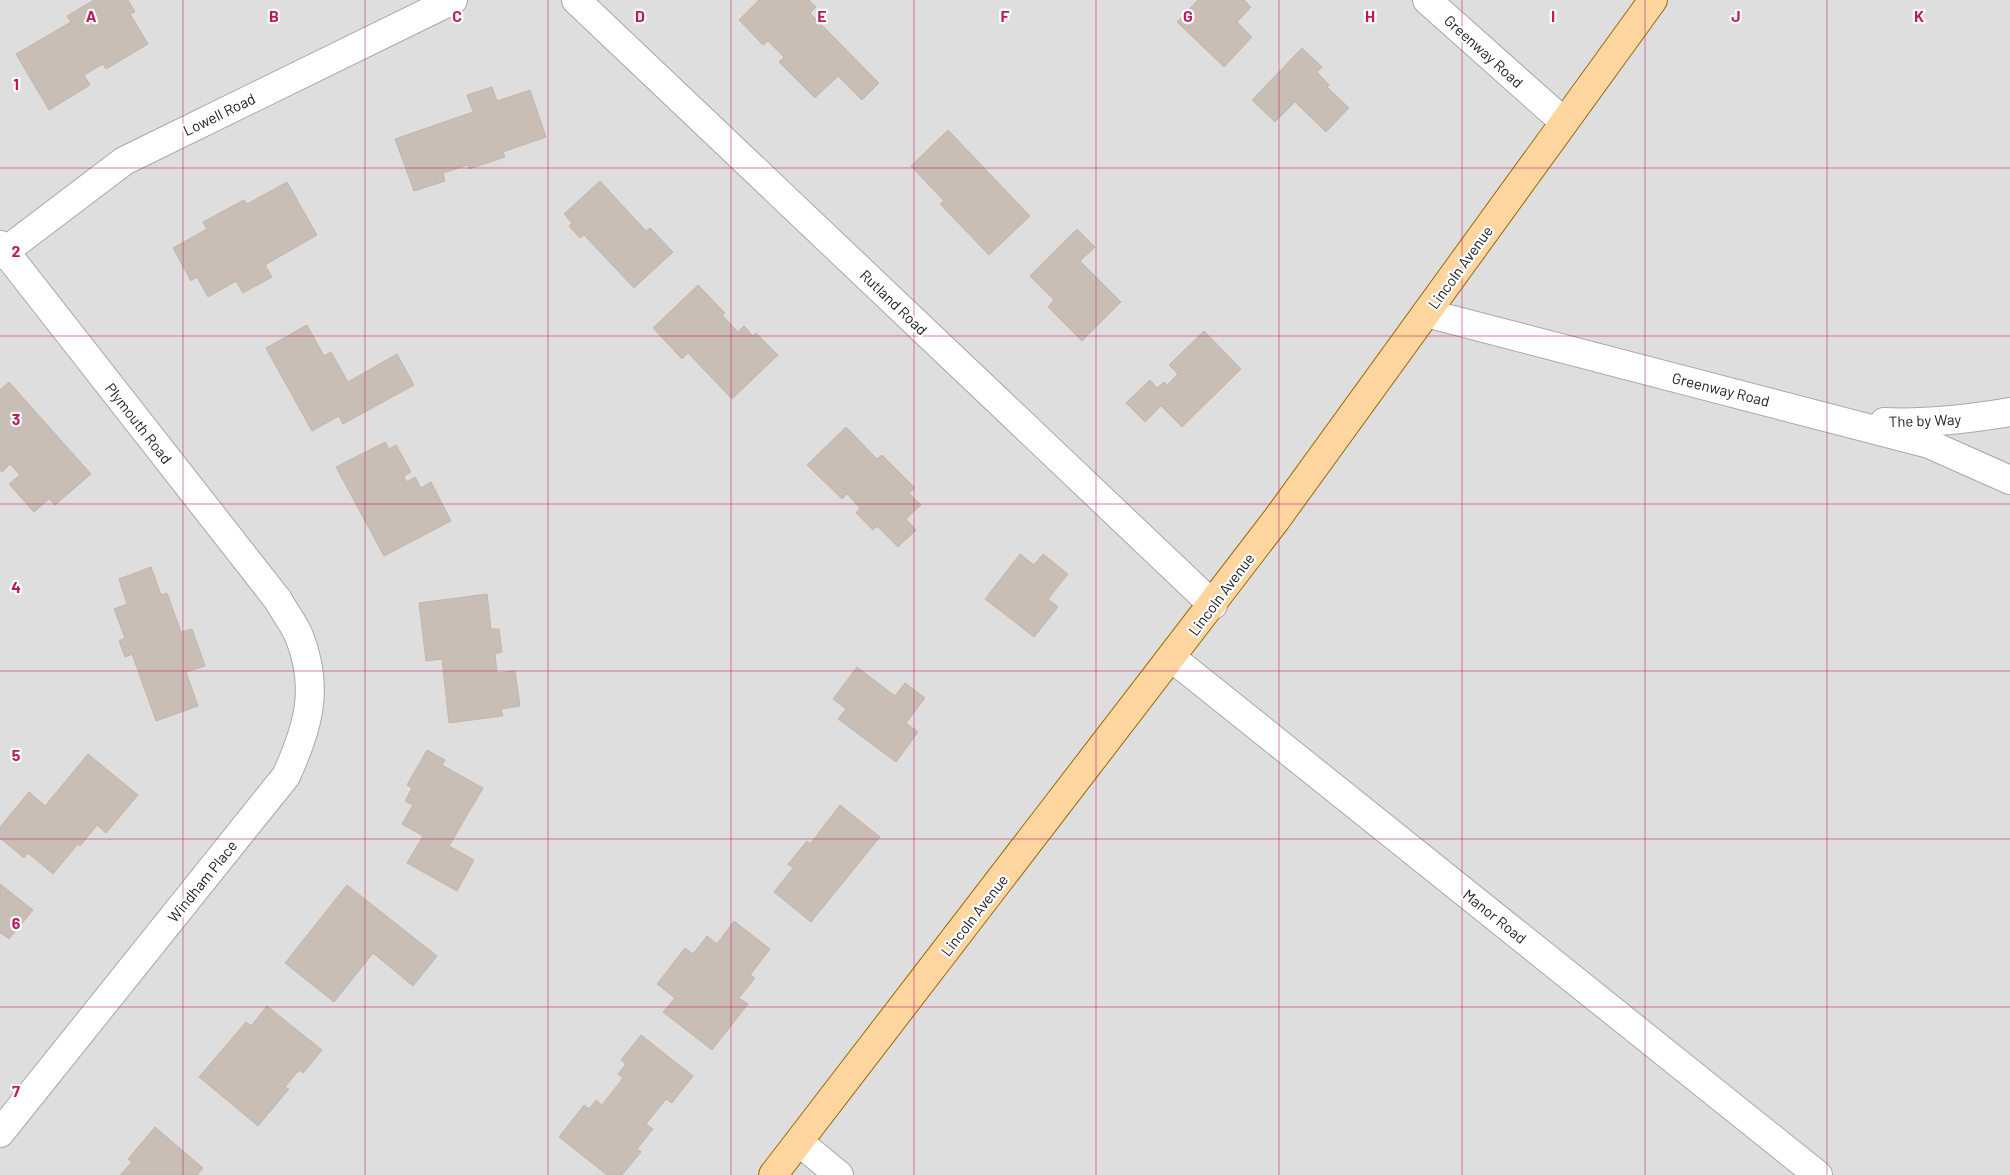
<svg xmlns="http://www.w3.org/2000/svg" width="2010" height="1175" font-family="Barlow,sans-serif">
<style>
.residential{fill:#dfdede}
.building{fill:#c8beb6;stroke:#c5b5a8}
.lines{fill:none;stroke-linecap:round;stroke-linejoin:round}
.minor-casing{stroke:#a8a8a8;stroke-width:30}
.major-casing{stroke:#9f6900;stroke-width:30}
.minor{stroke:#fff;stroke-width:28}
.major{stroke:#ffd5a0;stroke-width:28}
.grid{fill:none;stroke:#c2185b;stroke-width:1;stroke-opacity:0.55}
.labels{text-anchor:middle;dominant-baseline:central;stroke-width:4.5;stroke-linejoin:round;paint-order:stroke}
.street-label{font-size:15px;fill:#212121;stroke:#fff}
.grid-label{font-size:16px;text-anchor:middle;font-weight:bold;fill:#c2185b;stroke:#fff;stroke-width:4.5;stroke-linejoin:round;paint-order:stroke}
</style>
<rect width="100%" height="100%" fill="#f2efe7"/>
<rect class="residential" x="0" y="0" width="2010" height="1175"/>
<g class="building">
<polygon points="94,0 128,0 135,12 130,14 148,44 106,69 103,64 84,75 90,85 49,110 16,54 71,22 67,16"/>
<polygon points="759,0 809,0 816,7 810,13 879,83 862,100 838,76 815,98 779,62 784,57 768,41 763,45 739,20"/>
<polygon points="1198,0 1244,0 1251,7 1237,22 1252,37 1224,67 1177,22"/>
<polygon points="1302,48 1322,67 1317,72 1329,85 1327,87 1349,108 1326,132 1295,102 1275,122 1252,100"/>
<polygon points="492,87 497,101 530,90 546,137 503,152 505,157 469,169 468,165 443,173 445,181 414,191 395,139 473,112 467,95"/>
<polygon points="948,130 1030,216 989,255 940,204 944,201 911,166"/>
<polygon points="600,181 646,231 650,228 673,252 634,288 584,235 580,238 569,226 572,223 564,214"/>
<polygon points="287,182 317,235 265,265 272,277 243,293 236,281 208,297 197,277 191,281 173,248 207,229 203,222 244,200 247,204"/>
<polygon points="1077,229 1095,247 1080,261 1121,302 1082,341 1048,307 1054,300 1030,276"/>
<polygon points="698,285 725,313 722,315 738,332 744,326 753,336 756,333 778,355 732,399 688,353 682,359 653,328"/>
<polygon points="307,325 324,356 331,352 348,382 397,354 414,385 343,424 339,416 312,431 266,348"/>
<polygon points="1204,331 1241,369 1182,427 1161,406 1145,422 1126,403 1150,380 1157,388 1164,382 1167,385 1178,374 1169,365"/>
<polygon points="9,382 91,474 55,505 49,499 34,512 9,484 20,475 10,464 2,472 0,470 0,390"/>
<polygon points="846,427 877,459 882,455 915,488 909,493 921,505 906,519 916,530 898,547 877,526 873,530 856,513 860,508 847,494 842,499 807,465"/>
<polygon points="385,442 389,449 396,445 411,472 404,476 406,482 415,477 421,488 431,482 451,521 384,556 336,467"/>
<polygon points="1020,554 1034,565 1043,554 1068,574 1048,599 1058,607 1034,637 985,599"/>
<polygon points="151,567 161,595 167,593 181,632 192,629 205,666 186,672 198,706 156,721 132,654 125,657 119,641 125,638 114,609 127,604 119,579"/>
<polygon points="487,594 491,629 499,629 502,652 495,654 497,673 515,671 520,706 501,709 503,716 449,723 442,659 426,661 419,603"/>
<polygon points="857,667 895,696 905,683 925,698 906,723 918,732 896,762 838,719 846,709 833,699"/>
<polygon points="427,750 445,760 442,765 483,788 449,846 474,860 457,891 407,863 423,836 402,824 413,805 405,801 412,788 407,785"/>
<polygon points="88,754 138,795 106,833 97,825 80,846 78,844 53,874 28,853 24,858 0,838 0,827 29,792 45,806"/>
<polygon points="840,805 880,837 811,922 774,892 793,868 788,864 807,841 810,844"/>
<polygon points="0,884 33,910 9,939 1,933 0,934"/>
<polygon points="347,885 437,956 413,986 373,953 334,1002 285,963"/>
<polygon points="734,921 770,949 750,975 755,978 739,998 748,1004 712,1050 663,1012 675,998 657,984 685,948 693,954 707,936 717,944"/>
<polygon points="267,1006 322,1050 303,1073 299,1070 285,1087 289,1089 258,1126 199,1077 246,1022 251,1026"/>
<polygon points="641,1035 693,1076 672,1103 666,1099 646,1124 653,1129 637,1149 641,1152 622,1175 607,1175 559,1137 584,1105 589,1109 596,1100 602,1105 623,1078 618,1074 626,1064 621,1060"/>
<polygon points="155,1127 203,1168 197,1175 120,1175 132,1162 128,1159"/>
</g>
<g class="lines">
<defs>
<g id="minor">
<polyline points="576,0 1213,605"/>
<polyline points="1427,0 1564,122"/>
<path d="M0,245L278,600C284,611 294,624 299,636C320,688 308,728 286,776L0,1133"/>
<polyline points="0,255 124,161 453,0"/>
<polyline points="1426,313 1929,444 2010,480"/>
<path d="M1884,422C1926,424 1968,419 2010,412"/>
<polyline points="1172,658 1818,1175"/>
<polyline points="799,1142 839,1175"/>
</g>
<polyline id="major" points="773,1175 1276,520 1653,0"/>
</defs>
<use href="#minor" class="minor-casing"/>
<use href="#major" class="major-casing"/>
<use href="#minor" class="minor"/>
<use href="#major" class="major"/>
</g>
<path class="grid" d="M183,0V1175M365,0V1175M548,0V1175M731,0V1175M914,0V1175M1096,0V1175M1279,0V1175M1462,0V1175M1645,0V1175M1827,0V1175M0,168H2010M0,336H2010M0,504H2010M0,671H2010M0,839H2010M0,1007H2010"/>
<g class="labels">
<g class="street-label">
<text transform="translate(1484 51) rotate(42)">Greenway Road</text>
<text transform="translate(219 114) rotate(-26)">Lowell Road</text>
<text transform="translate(1460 267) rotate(-54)">Lincoln Avenue</text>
<text transform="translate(894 302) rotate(44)">Rutland Road</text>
<text transform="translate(1721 389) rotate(14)">Greenway Road</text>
<text transform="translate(1925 420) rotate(-2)">The by Way</text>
<text transform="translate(139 423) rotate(52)">Plymouth Road</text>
<text transform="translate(1221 594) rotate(-53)">Lincoln Avenue</text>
<text transform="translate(202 881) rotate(-51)">Windham Place</text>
<text transform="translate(974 915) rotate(-52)">Lincoln Avenue</text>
<text transform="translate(1495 916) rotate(39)">Manor Road</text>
</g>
</g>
<g class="grid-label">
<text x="91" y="22">A</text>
<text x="274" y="22">B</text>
<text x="457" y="22">C</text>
<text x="640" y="22">D</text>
<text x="822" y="22">E</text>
<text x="1005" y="22">F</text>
<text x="1188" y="22">G</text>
<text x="1370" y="22">H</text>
<text x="1553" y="22">I</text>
<text x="1736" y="22">J</text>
<text x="1919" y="22">K</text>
<text x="16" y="90">1</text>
<text x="16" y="257">2</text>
<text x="16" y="425">3</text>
<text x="16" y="593">4</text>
<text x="16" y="761">5</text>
<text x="16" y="929">6</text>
<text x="16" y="1097">7</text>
</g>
</svg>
